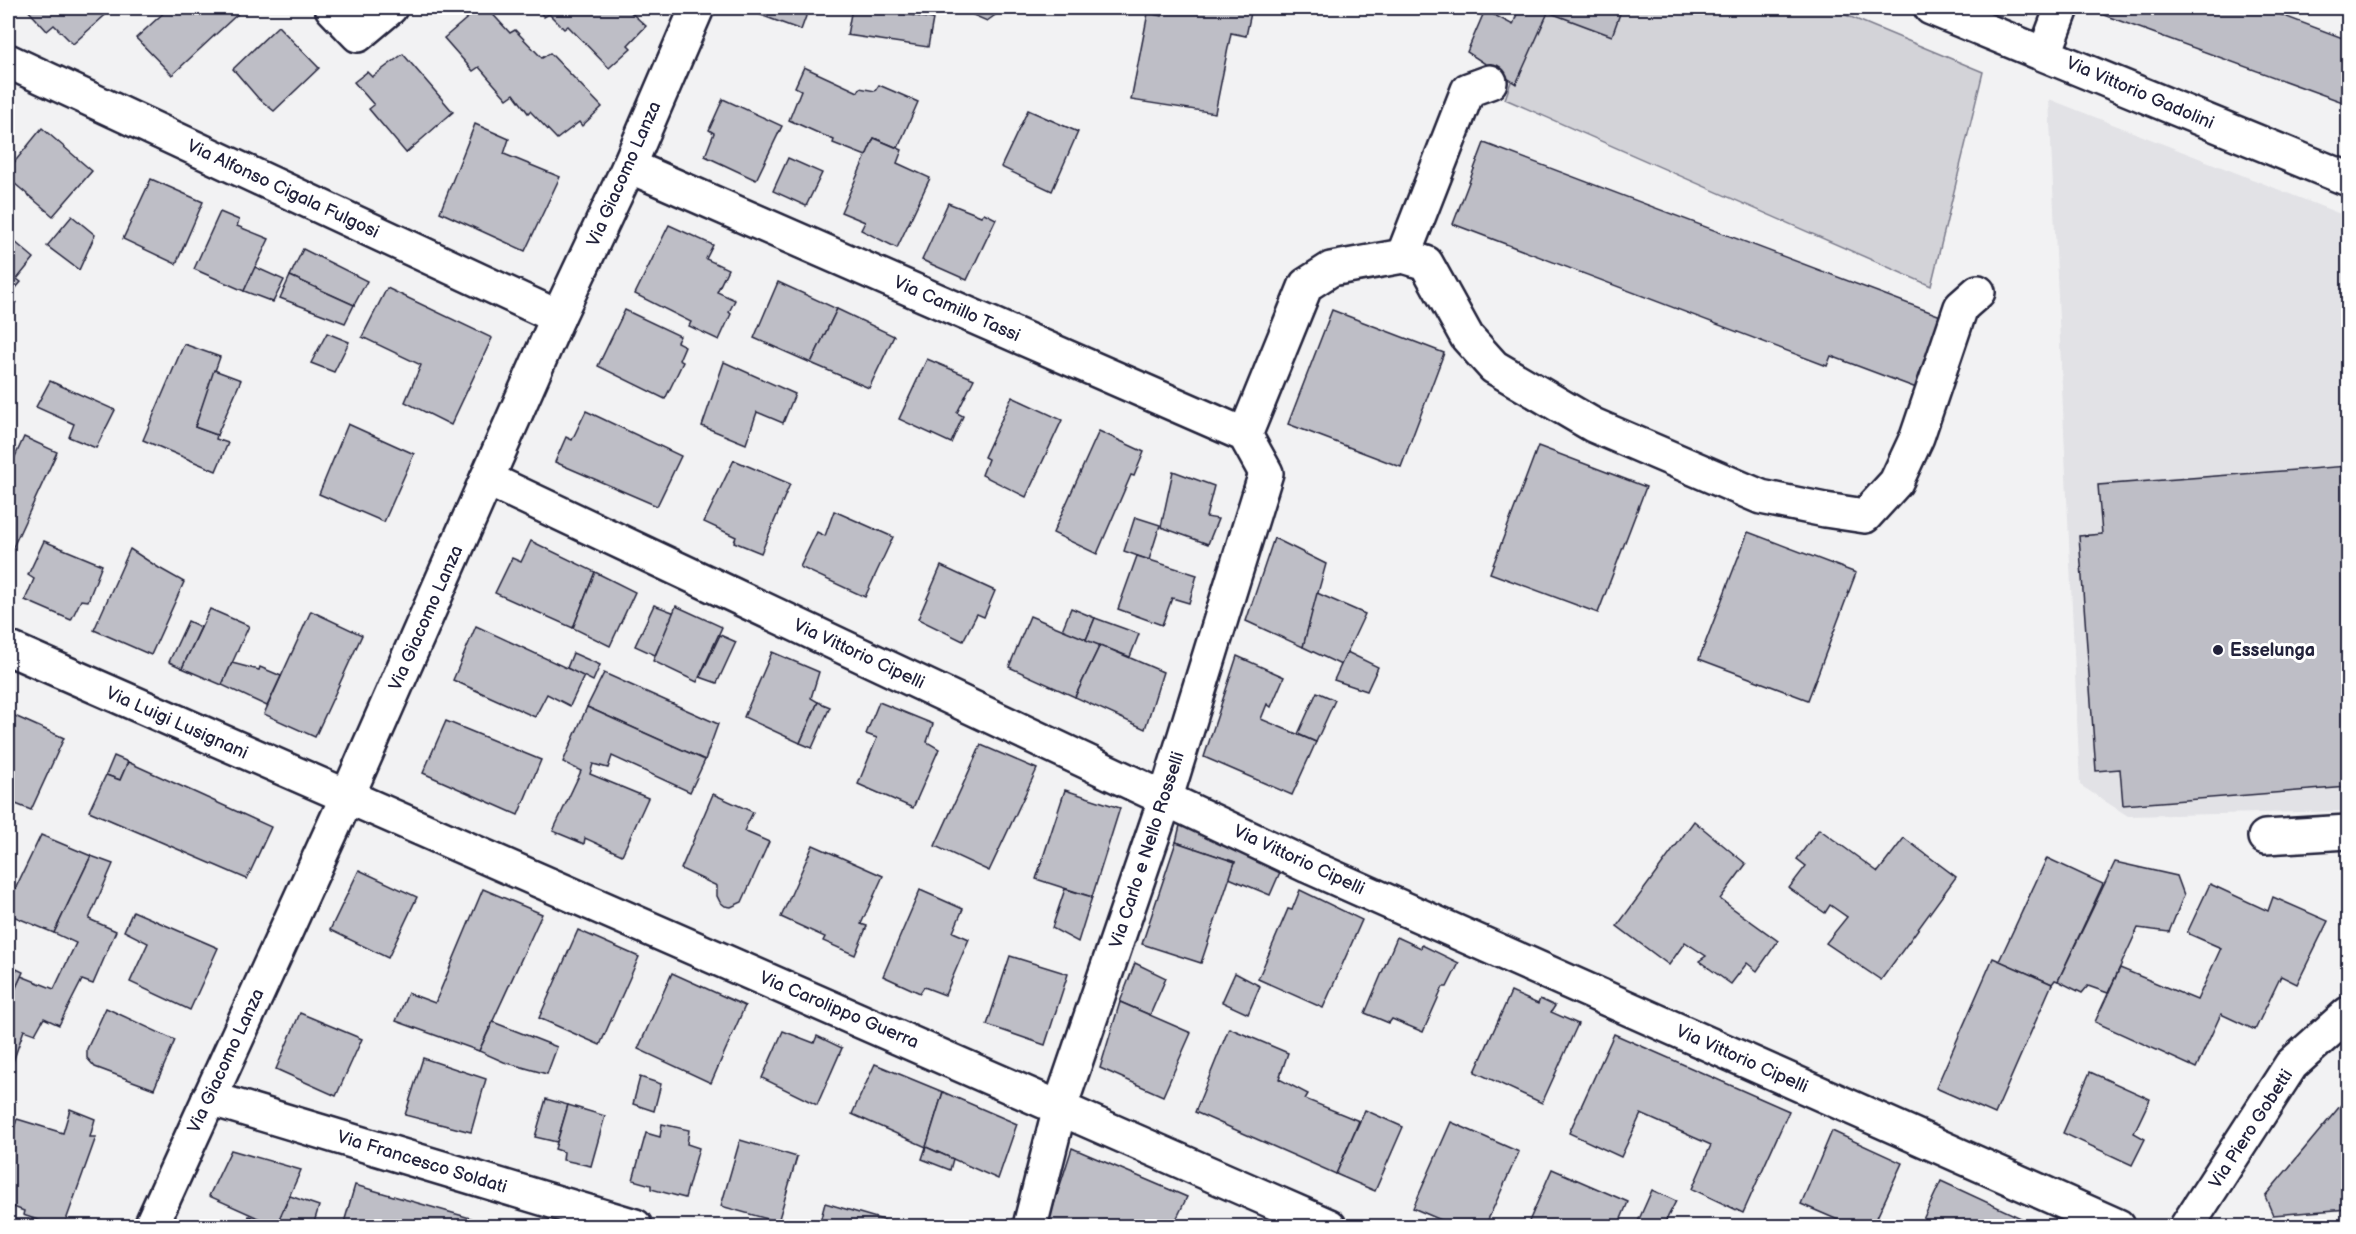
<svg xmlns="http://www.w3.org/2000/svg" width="2356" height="1234" font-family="'Balsamiq Sans',sans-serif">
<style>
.built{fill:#e2e2e6}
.green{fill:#d3d3d8;stroke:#7a7a8a;stroke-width:1.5}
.building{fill:#bebec6;stroke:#22223b;stroke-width:1.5}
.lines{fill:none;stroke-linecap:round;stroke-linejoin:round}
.minor-casing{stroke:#22223b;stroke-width:38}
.minor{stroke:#fff;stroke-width:33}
.poi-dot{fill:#22223b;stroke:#fff;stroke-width:2}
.labels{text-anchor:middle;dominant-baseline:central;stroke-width:6;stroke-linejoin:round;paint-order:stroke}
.street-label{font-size:18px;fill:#22223b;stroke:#fff}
.poi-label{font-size:18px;font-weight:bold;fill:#22223b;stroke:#fff;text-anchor:start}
</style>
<rect width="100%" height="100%" fill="#f2f2f3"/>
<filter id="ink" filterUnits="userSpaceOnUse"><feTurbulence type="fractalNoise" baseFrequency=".0167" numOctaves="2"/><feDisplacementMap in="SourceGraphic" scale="12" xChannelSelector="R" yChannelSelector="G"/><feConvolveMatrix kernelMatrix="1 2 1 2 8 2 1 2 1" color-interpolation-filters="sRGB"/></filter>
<g filter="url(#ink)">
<polygon class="built" points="2049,99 2348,217 2348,811 2128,816 2080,785"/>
<polygon class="green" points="1537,8 1829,8 1983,72 1931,286 1505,99"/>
<g class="building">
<polygon points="26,8 113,8 73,44 54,25 47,31"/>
<polygon points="169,8 244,8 172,75 136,38"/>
<polygon points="479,8 487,8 510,33 515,30 542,58 550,53 602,107 582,126 579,122 557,139 530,111 528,113 514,94 507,99 479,67 473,71 444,38"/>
<polygon points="536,8 626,8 646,26 628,45 631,48 609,68 568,26 564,29 549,14 544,17"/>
<polygon points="742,8 809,8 801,30"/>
<polygon points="852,8 871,8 933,19 928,47 847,35"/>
<polygon points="957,8 1005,8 987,21"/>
<polygon points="1164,8 1252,8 1246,36 1231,33 1215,113 1131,100 1148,13 1162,16"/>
<polygon points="1519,8 1550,8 1516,84 1467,52 1485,10 1513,25"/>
<polygon points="1550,8 1622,8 1612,36 1548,12"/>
<polygon points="2103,8 2263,8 2348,40 2348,104 2101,14"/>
<polygon points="278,26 319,68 274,111 258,98 233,69"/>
<polygon points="403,54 453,112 406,153 369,109 374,105 354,82 367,72 372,77"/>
<polygon points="804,67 858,92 860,88 875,91 879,85 918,102 898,148 874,138 866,156 833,143 834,140 789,120 801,90 795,87"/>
<polygon points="723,99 782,126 756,180 705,156 714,133 709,130"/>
<polygon points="1028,110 1078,132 1052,191 1001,167"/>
<polygon points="475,124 509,139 504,154 560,177 525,251 440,212"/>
<polygon points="42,128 92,171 53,216 8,178 8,170"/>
<polygon points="874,138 902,150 897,163 930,178 897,248 861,230 865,222 841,212"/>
<polygon points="1484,143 1946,318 1919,389 1831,356 1827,366 1453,224"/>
<polygon points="788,158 822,173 806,206 773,191"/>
<polygon points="151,179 203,202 176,264 123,239"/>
<polygon points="948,203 981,216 984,213 996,219 967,280 922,260"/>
<polygon points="220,212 239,220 237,226 269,239 244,291 194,269"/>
<polygon points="72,216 95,235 79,270 47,246"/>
<polygon points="669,225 713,245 706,259 728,269 717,292 735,300 729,312 731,314 719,340 689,326 691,322 635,294"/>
<polygon points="8,236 34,258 17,279 21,282 9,296 16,302 8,312"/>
<polygon points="303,249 367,281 354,305 290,276"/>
<polygon points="255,267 284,280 273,302 244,291"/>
<polygon points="290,276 354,305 345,323 280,298"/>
<polygon points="778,282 837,309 811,363 754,338"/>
<polygon points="387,288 492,338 451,425 405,402 421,365 362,337"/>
<polygon points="837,309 894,336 869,388 811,363"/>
<polygon points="625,310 680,336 677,342 685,346 679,360 683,362 665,399 598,366"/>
<polygon points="1332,310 1444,353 1401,467 1288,424"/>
<polygon points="327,333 349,342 334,372 311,363"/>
<polygon points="184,344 220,357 195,427 217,435 216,439 228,443 216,471 143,440"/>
<polygon points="927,359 974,379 957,413 963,416 951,443 899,419"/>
<polygon points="724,362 795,394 783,423 757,412 746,444 702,426"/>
<polygon points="214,370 241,380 217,435 195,427"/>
<polygon points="50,381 115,410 96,448 69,437 74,424 36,407"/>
<polygon points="1012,397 1062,420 1026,497 982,475 988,459 984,457"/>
<polygon points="586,411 681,456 657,506 555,462 566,437 572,440"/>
<polygon points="348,424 414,454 384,522 319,494"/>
<polygon points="1099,431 1144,452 1134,476 1131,475 1097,554 1053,533"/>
<polygon points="24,437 57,452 8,558 8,472"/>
<polygon points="1538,446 1646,487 1598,613 1490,573"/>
<polygon points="734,460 790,484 761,553 734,542 736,537 704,522"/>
<polygon points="2348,466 2348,787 2123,805 2120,769 2096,771 2079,536 2102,534 2098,485"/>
<polygon points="1173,471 1214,486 1206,517 1218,519 1208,544 1161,527"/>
<polygon points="834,511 893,537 865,597 800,567 817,532 825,536"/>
<polygon points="1135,517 1160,525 1149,560 1124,551"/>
<polygon points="1748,532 1856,573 1808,700 1699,659"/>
<polygon points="1274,538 1326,564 1303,647 1246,621"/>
<polygon points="44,541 102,565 88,601 81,600 71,620 25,600 34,579 28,575"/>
<polygon points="531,541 595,572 573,628 495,593 512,558 521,562"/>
<polygon points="130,549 159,568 184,582 151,655 94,630"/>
<polygon points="1137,556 1197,575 1189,603 1172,598 1162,625 1118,609"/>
<polygon points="941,566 995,591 984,617 977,614 963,641 918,619"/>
<polygon points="595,572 635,592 610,646 573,628"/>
<polygon points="1317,593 1365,614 1341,665 1303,647"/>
<polygon points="654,605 675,613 655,655 635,646"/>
<polygon points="676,606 722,627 697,682 653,661"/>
<polygon points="1071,608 1095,618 1086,640 1062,630"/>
<polygon points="210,609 249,626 222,685 182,668"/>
<polygon points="311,611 362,635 315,737 264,714"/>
<polygon points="1030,616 1100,645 1075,697 1009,667"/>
<polygon points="1095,618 1139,634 1130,657 1086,640"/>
<polygon points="188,621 201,627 182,668 169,662"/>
<polygon points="476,626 584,676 570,706 547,694 535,717 453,680"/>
<polygon points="720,635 736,642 717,683 700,677"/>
<polygon points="1100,645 1163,672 1145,729 1075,697"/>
<polygon points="772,652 819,672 811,698 818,702 800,743 744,717"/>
<polygon points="1347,652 1378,667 1367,691 1334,680"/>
<polygon points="573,653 600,665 593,681 567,668"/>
<polygon points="1237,656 1284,677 1271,707 1267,704 1261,719 1316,742 1292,795 1204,757"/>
<polygon points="232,663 259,670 260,667 281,676 267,706 222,685"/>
<polygon points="604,673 718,724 705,760 587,707"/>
<polygon points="1317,692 1335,700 1316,742 1298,734"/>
<polygon points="818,702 830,707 812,748 800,743"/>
<polygon points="879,702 933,724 927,742 939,749 913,808 858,784 877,738 866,734"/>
<polygon points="587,707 705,760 690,792 612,756 608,768 593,764 590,774 648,798 622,855 585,838 584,844 553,831 581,771 563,762"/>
<polygon points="8,713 64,738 31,810 8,801"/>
<polygon points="446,721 541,760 518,815 423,773"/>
<polygon points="981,745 1037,769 989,871 935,846"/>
<polygon points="114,756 128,762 120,780 106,775"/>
<polygon points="128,762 271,827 247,879 89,811 106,775 120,780"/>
<polygon points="1065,790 1120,808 1092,897 1036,879"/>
<polygon points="713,794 753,812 744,831 769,842 742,902 731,907 725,906 720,902 717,896 717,886 681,869"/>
<polygon points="1182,817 1284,863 1270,895 1229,878 1235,862 1176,842"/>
<polygon points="1694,821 1746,864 1720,899 1778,941 1757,971 1747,963 1731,984 1699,961 1706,956 1685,942 1669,965 1617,926"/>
<polygon points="1819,829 1878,872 1904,838 1956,877 1881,980 1826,943 1847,917 1830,905 1825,913 1789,888 1806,866 1797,859"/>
<polygon points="41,835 91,856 54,933 8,914 8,904"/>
<polygon points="1176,842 1235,862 1201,963 1142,944"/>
<polygon points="813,845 883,876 861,924 867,926 855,955 823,941 825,937 781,917"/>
<polygon points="91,856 113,864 89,919 116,931 93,984 82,980 59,1025 44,1018 35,1034 24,1030 8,1076 8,1005 21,976 54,989 76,943 54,933"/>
<polygon points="2047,858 2103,884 2058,981 2055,980 2052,984 1999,961"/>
<polygon points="2115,862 2177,876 2184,895 2169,932 2138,928 2108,993 2088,986 2082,993 2058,981"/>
<polygon points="359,870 417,897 388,958 330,930"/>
<polygon points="2210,884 2268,911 2273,897 2328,921 2297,984 2281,976 2255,1030 2221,1014 2196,1068 2095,1022 2120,968 2197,1000 2221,948 2187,933"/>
<polygon points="483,889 542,914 479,1051 396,1021 408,993 435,1003"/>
<polygon points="1065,889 1092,897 1078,942 1052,928"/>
<polygon points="920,890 963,909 953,932 969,939 945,995 924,987 920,993 883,976"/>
<polygon points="1300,890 1362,920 1323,1008 1258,979 1288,909 1292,910"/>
<polygon points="133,911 218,948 190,1010 130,982 148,943 124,931"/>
<polygon points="578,930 639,957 600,1045 539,1018"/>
<polygon points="1397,937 1421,948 1422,945 1459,963 1447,987 1443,987 1423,1032 1392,1019 1389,1023 1365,1013"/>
<polygon points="1010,956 1068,974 1045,1045 987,1025"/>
<polygon points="1993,958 2052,984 1995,1114 1936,1088"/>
<polygon points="1135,963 1166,978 1150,1015 1120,1002"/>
<polygon points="8,965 23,972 8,1005"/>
<polygon points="672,973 745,1006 711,1083 638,1049"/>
<polygon points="1235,973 1260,986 1248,1014 1222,1002"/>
<polygon points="1511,992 1538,1004 1540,999 1555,1006 1551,1012 1578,1024 1542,1103 1475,1072"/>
<polygon points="1120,1002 1191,1033 1163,1096 1100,1068"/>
<polygon points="106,1008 175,1040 154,1089 95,1067 87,1058 87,1049"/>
<polygon points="300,1013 362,1039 336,1096 276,1069"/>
<polygon points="493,1022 557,1047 547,1074 504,1062 479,1051"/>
<polygon points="1229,1028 1288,1053 1279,1079 1308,1094 1305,1099 1359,1121 1336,1174 1195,1112"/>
<polygon points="783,1031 814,1043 817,1036 842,1048 817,1105 762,1078"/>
<polygon points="1614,1034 1789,1111 1743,1213 1692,1189 1711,1145 1641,1114 1621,1157 1569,1133"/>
<polygon points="423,1058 486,1079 471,1132 405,1115"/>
<polygon points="875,1064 943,1092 926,1147 852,1114"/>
<polygon points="2090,1072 2150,1099 2134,1133 2145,1139 2132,1165 2063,1133"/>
<polygon points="640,1077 661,1084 654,1111 633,1104"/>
<polygon points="943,1092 1017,1124 998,1179 926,1147"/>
<polygon points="546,1099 568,1105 557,1142 535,1137"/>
<polygon points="568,1105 605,1116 591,1166 563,1160 564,1152 555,1149"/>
<polygon points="2341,1105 2348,1105 2348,1209 2273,1215 2265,1196"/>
<polygon points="70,1109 95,1119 90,1137 96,1137 64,1226 56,1226 23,1215 24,1211 8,1205 8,1147 17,1119 63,1133"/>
<polygon points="1365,1110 1403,1127 1375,1191 1336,1174"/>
<polygon points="1451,1122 1519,1152 1485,1226 1455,1226 1413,1208"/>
<polygon points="662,1124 689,1130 687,1144 699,1148 685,1198 651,1189 651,1185 633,1180 646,1133 660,1137"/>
<polygon points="1832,1131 1902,1163 1873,1226 1852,1226 1801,1204"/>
<polygon points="740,1140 797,1157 778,1222 721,1206"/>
<polygon points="926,1147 953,1159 950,1170 922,1159"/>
<polygon points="1072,1148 1187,1197 1173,1226 1047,1226"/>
<polygon points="231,1150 301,1170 276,1226 209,1196"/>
<polygon points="1552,1169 1628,1202 1618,1226 1527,1226"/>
<polygon points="1941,1181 2021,1218 2017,1226 1920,1226"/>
<polygon points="355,1185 498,1226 343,1226"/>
<polygon points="1652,1190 1676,1201 1663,1226 1636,1226"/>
<polygon points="290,1196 319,1206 313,1226 276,1226"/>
<polygon points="825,1203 890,1222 889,1226 819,1226"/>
<polygon points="249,1216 273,1226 246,1226"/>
<polygon points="925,1220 947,1226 923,1226"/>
</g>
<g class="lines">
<defs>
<g id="minor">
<polyline points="332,8 358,35 390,8"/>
<polyline points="1931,8 2348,179"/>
<polyline points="2045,53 2062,8"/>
<polyline points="8,61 558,317"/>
<polyline points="629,166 1245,435 1266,473 1166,797 1060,1107 1030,1226"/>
<polyline points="1403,256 1468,90 1490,82"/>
<polyline points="1245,435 1306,285 1331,269 1403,256 1426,263 1467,337 1494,367 1593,425 1761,497 1825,510 1865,516 1896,482 1917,437 1961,307 1978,292"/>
<polyline points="487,479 1308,866 2118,1226"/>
<polyline points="8,648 1329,1226"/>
<polyline points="2265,837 2348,832"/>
<polyline points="209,1098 635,1226"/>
<polyline points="151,1226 347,797 558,317 629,166 697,8"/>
<polyline points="2187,1226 2291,1065 2348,1014"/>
</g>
</defs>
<use href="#minor" class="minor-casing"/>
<use href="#minor" class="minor"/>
</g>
</g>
<circle class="poi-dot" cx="2218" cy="650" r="6"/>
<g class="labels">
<g class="street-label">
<text transform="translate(2140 93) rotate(23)">Via Vittorio Gadolini</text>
<text transform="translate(624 174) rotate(-66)">Via Giacomo Lanza</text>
<text transform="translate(283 189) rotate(25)">Via Alfonso Cigala Fulgosi</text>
<text transform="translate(957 309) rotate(24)">Via Camillo Tassi</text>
<text transform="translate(426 618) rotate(-66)">Via Giacomo Lanza</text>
<text transform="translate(859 654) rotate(25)">Via Vittorio Cipelli</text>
<text transform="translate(177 723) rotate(24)">Via Luigi Lusignani</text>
<text transform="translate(1147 850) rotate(-72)">Via Carlo e Nello Rosselli</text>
<text transform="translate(1299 860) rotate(25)">Via Vittorio Cipelli</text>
<text transform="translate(839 1010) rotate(23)">Via Carolippo Guerra</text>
<text transform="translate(1742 1059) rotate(24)">Via Vittorio Cipelli</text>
<text transform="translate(226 1061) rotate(-65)">Via Giacomo Lanza</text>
<text transform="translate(2251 1129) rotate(-57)">Via Piero Gobetti</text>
<text transform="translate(422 1162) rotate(17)">Via Francesco Soldati</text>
</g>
<g class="poi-label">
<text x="2230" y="650">Esselunga</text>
</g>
</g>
<rect width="2356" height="1234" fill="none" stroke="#fff" stroke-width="30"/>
<rect x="15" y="15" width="2326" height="1204" fill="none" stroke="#22223b" stroke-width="2" filter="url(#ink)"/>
</svg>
